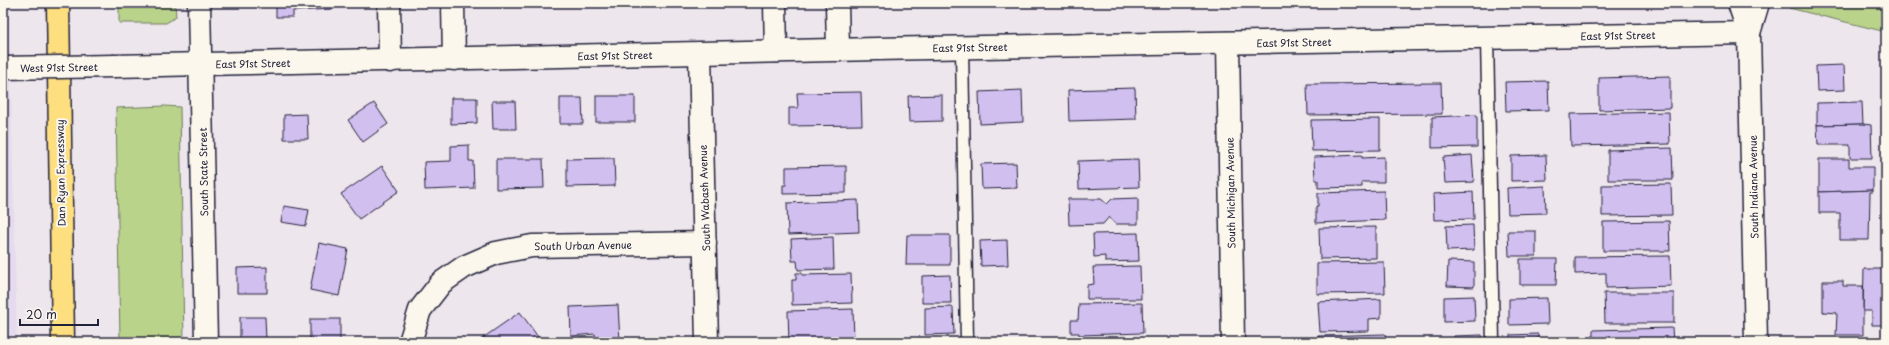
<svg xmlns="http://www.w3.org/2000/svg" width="1889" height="345" font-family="'Playpen Sans',sans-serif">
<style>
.built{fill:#e5daee}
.green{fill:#bad38a;stroke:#6e7a62}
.building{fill:#d1bff0;stroke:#22223b}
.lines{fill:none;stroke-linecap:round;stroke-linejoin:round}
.lane-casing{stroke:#22223b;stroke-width:15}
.street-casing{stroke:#22223b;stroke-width:25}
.secondary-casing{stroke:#22223b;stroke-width:25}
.highway-casing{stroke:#22223b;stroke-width:25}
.lane{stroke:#fbf7ec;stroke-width:12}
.street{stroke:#fbf7ec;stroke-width:22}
.secondary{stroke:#fbf7ec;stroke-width:22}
.highway{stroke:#fedf80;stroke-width:22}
.street-bridge-casing{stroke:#22223b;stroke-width:25;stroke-linecap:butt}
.street-bridge{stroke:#fbf7ec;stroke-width:22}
.labels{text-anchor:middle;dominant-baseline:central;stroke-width:4;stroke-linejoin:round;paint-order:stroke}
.street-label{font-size:10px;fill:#22223b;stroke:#fbf7ec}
</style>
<rect width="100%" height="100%" fill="#eee6ed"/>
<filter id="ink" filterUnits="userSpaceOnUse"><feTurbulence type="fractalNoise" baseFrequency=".025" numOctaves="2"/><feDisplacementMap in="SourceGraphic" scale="8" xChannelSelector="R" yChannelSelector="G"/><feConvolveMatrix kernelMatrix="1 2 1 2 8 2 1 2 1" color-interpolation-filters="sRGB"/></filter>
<g filter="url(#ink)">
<polygon class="built" points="3,3 9,3 17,342 3,342"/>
<g class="green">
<polygon points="119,3 175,3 176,17 166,23 119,23"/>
<polygon points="1789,3 1886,3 1886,32 1789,8"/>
<polygon points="165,106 180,107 184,342 120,342 116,108"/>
</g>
<g class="building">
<polygon points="276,3 334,3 334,9 293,11 293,17 276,17"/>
<rect x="512" y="3" width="30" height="2"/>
<polygon points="1844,65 1845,90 1817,91 1816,66"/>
<polygon points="1670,76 1670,108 1599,110 1599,78"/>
<polygon points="1548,81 1549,110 1506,111 1505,82"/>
<polygon points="1441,83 1442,114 1308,115 1307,84"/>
<polygon points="1135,88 1136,119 1069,121 1068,90"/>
<polygon points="1022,90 1023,122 980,124 979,92"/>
<polygon points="861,92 862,125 789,126 789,108 798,108 797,93"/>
<polygon points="942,95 942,121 909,122 908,96"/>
<rect x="596" y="96" width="39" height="26"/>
<polygon points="451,98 477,98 477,123 451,124"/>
<polygon points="560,98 582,98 583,124 560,124"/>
<polygon points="492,101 515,101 516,129 493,129"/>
<polygon points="1862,102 1863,124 1817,125 1817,103"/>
<polygon points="374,103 388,124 363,142 348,120"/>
<polygon points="1669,112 1670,144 1571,146 1570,114"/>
<polygon points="307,114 308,139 284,139 284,115"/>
<polygon points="1477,115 1477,147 1432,148 1432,117"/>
<polygon points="1380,119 1380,150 1312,151 1311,120"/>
<polygon points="1863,124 1871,125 1872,158 1850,158 1850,145 1818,145 1817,125"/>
<polygon points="469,145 469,161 473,161 474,188 425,190 424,162 451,161 451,146"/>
<polygon points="1672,148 1673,180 1608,180 1608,150"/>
<polygon points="1362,155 1362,158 1384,157 1384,182 1362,182 1362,187 1318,188 1318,180 1315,180 1314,157"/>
<polygon points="1472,155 1474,182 1445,183 1443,157"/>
<polygon points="1546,155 1547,180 1511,181 1511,156"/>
<polygon points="614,158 615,186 567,187 567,159"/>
<polygon points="496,159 543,159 544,188 496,189"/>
<polygon points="1138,159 1139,187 1079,189 1078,161"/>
<polygon points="1819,159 1849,159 1849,167 1873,167 1873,190 1819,192"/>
<polygon points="1016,163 1017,188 982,189 981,164"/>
<polygon points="382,166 399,191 359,219 341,194"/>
<polygon points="846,166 846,193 783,194 783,185 786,185 786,167"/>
<polygon points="1671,184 1672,215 1602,216 1602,185"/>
<polygon points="1545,186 1546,213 1508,214 1507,188"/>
<polygon points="1873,190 1873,192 1870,192 1869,240 1840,240 1840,213 1819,213 1819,192"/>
<polygon points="1384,191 1385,220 1316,223 1316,206 1318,206 1318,193"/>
<polygon points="1473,192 1474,219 1434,220 1433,194"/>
<polygon points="1138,198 1138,224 1115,224 1109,217 1103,224 1069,225 1068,199 1101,199 1107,204 1112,199"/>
<polygon points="858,200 859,232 788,235 787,203"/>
<polygon points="284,206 309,210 306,226 281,222"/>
<polygon points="1669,221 1670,251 1603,251 1603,222"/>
<polygon points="1473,225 1474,250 1447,251 1446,226"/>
<polygon points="1376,227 1376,258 1320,259 1319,228"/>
<polygon points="1508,231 1536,231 1536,256 1509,256"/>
<polygon points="1138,233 1139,261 1105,262 1105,256 1094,257 1093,234"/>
<polygon points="907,235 950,235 950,265 906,265"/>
<polygon points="833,237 834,269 798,270 797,261 792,261 791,239"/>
<polygon points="1007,240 1008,265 981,266 980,241"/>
<polygon points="319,243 348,249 339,296 310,290"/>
<polygon points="1670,256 1671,286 1606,288 1606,273 1575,274 1575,257"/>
<polygon points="1520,259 1557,259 1556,285 1520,285"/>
<polygon points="1448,261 1474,262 1474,287 1447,286"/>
<polygon points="1384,262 1385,293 1317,294 1317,263"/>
<polygon points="1140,266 1141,299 1087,299 1087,285 1094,284 1093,267"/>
<polygon points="267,267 267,293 237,293 237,268"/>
<polygon points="1864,269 1886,269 1886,325 1872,325 1872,311 1863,311"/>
<polygon points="796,273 802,273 802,275 851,274 852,303 792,305 792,280 796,280"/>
<polygon points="950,275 951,303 922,303 922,276"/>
<polygon points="1823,281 1843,281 1843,286 1863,286 1863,335 1836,335 1837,313 1823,312"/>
<polygon points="1604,293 1674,293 1674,323 1605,323"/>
<polygon points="1474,296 1475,321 1444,322 1444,297"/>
<polygon points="1547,298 1548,324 1509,325 1509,299"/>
<polygon points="1381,299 1381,318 1369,319 1369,331 1320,332 1318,302"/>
<polygon points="1142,303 1143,333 1079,335 1079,333 1071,333 1071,320 1078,320 1079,304"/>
<polygon points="618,305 620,342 596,342 595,334 571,336 570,307"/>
<polygon points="953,307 954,334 925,335 925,308"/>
<polygon points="853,309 854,341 789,342 788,311"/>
<polygon points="520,312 538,337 530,342 482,342 480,340"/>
<polygon points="240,317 265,317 266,339 240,339"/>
<rect x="310" y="319" width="30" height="23"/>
<polygon points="1672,328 1673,342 1593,342 1593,330"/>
<polygon points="1385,334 1386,342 1319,342 1318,336"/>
<polygon points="1538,334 1538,342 1510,342 1510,335"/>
<polygon points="1482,335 1483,342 1454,342 1454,336"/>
</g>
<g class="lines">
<defs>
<g id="lane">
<polyline points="1487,38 1493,342"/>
<polyline points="962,48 967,342"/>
</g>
<g id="street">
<polyline points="389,3 390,61"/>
<polyline points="453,3 454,59"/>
<polyline points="775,3 776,51"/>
<polyline points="837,3 838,50"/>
<polyline points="1739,3 1749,33"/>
<polyline points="1228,43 1233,342"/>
<polyline points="700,54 707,342"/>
<polyline points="115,66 876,49 1749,33"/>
<polyline points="410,342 420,310 441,283 464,267 496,253 532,246 705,243"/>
<polyline points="1756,342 1749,33 1758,3"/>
</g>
<polyline id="secondary" points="199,3 206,342"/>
<polyline id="highway" points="58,3 63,342"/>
</defs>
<use href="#lane" class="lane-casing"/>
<use href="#street" class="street-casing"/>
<use href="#secondary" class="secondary-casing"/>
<use href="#highway" class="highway-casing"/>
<use href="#lane" class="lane"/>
<use href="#street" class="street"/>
<use href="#secondary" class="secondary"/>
<use href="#highway" class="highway"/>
<defs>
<polyline id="street-bridge" points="3,68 115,66"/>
</defs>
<use href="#street-bridge" class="street-bridge-casing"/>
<use href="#street-bridge" class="street-bridge"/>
</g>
</g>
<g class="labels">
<g class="street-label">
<text transform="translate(1618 35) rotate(-1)">East 91st Street</text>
<text transform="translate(1294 42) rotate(-1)">East 91st Street</text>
<text transform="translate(970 47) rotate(-1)">East 91st Street</text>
<text transform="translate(615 55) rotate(-1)">East 91st Street</text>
<text transform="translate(253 63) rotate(-1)">East 91st Street</text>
<text transform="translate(59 67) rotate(-1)">West 91st Street</text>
<text transform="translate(203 172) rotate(-91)">South State Street</text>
<text transform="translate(60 173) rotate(-91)">Dan Ryan Expressway</text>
<text transform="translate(1753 187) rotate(-91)">South Indiana Avenue</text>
<text transform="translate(1230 193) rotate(-91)">South Michigan Avenue</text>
<text transform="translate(704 198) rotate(-92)">South Wabash Avenue</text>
<text transform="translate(583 245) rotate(-1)">South Urban Avenue</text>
</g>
</g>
<rect width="1889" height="345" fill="none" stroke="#fbf7ec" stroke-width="16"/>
<rect x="8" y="8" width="1873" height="329" fill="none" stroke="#22223b" stroke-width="1.5" filter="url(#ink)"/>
<path d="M20 319v6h78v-6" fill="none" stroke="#22223b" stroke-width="2"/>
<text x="26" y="319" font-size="12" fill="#22223b" stroke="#fbf7ec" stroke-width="3" paint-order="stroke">20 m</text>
</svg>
